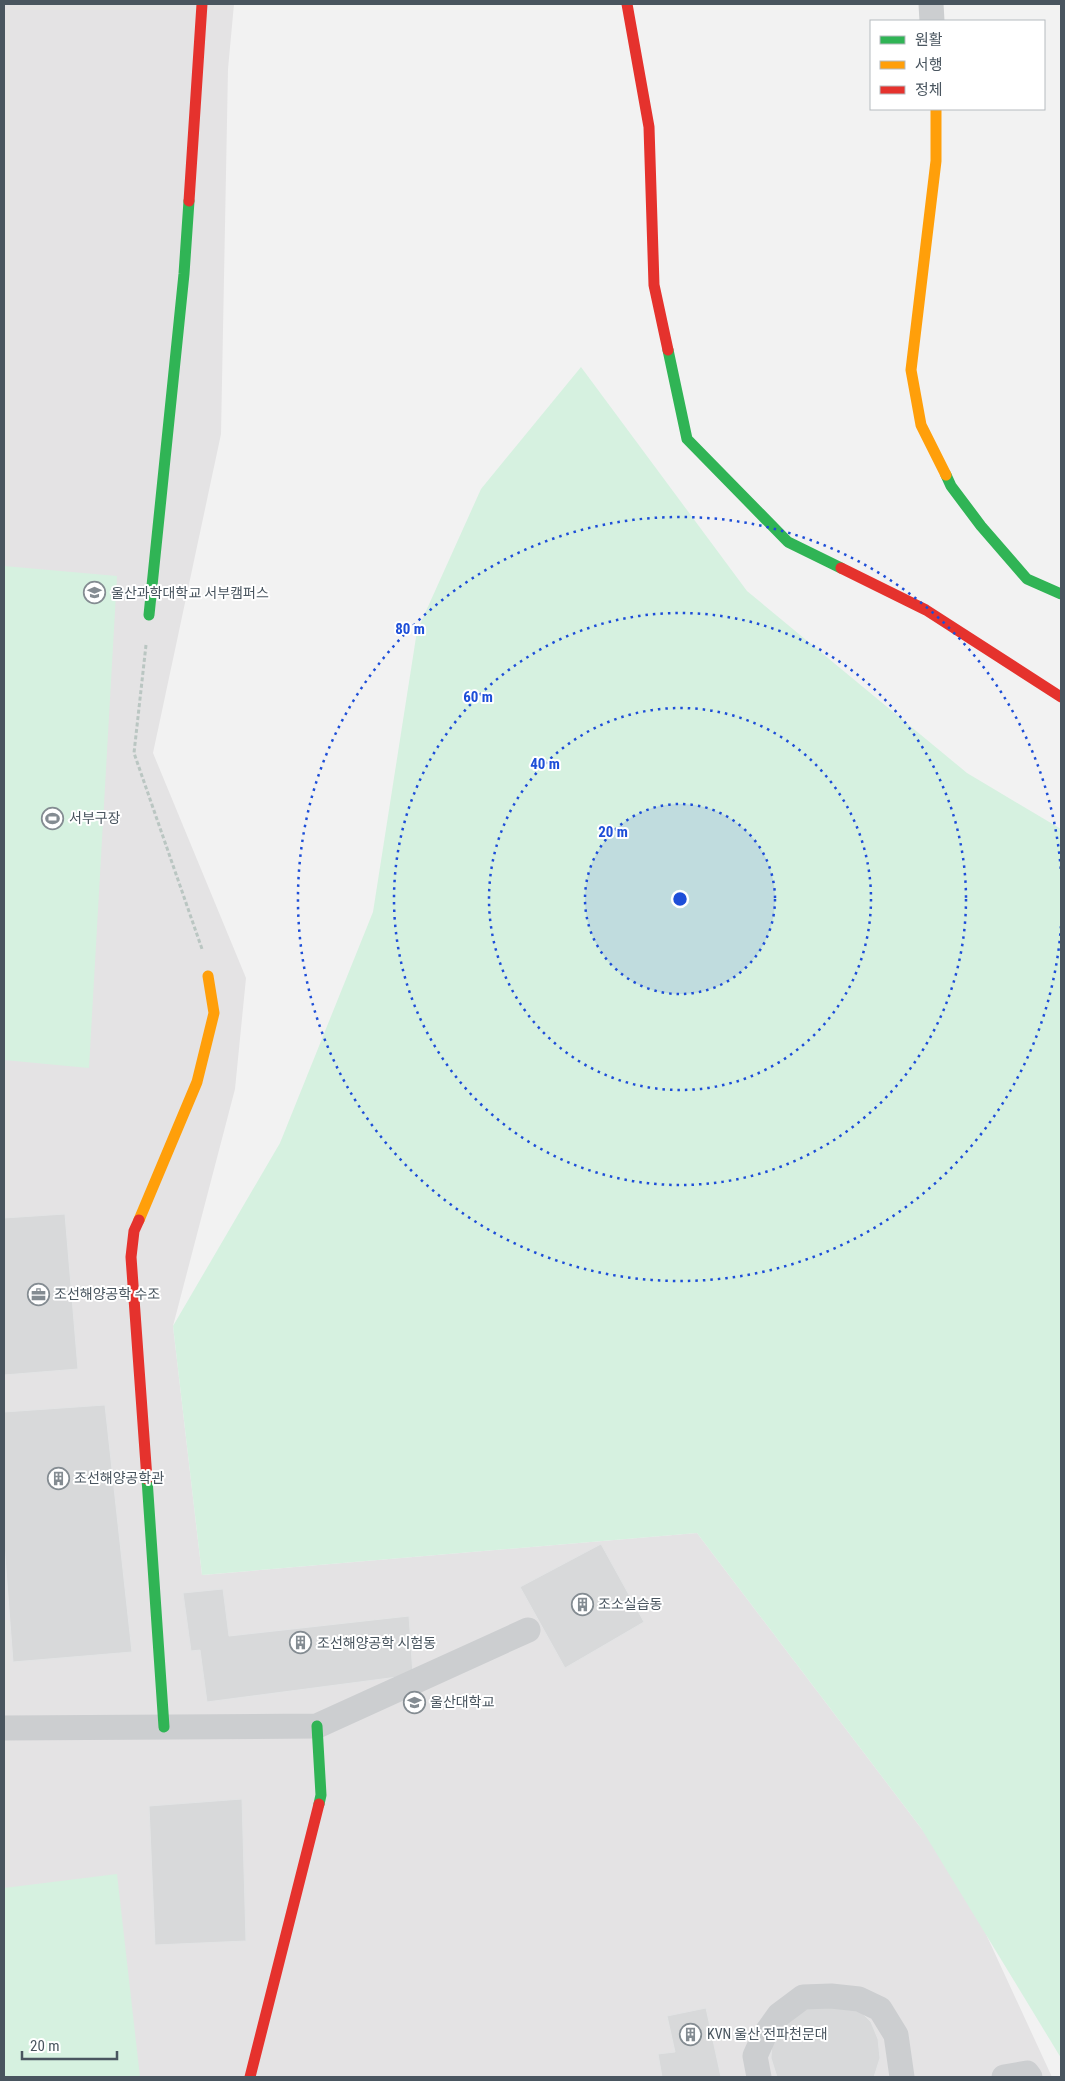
<svg xmlns="http://www.w3.org/2000/svg" width="1065" height="2081" font-family="'Roboto Condensed','Noto Sans KR',sans-serif">
<style>
.education{fill:#e4e3e4}
.green{fill:#d6f1e0}
.building{fill:#d8d9da;stroke:#e3e4e5}
.lines{fill:none;stroke-linecap:round;stroke-linejoin:round}
.path{stroke:#bac6c2;stroke-width:3;stroke-dasharray:4 2.5;stroke-linecap:butt}
.street{stroke:#ccced0;stroke-width:25}
.fast{stroke:#30b455;stroke-width:11}
.slow{stroke:#ff9f0a;stroke-width:11}
.jam{stroke:#e5322d;stroke-width:11}
.ring{fill:none;stroke:#1d4ed8;stroke-width:2.5;stroke-dasharray:2.5 5}
.labels{text-anchor:middle;dominant-baseline:central;stroke-width:4;stroke-linejoin:round;paint-order:stroke}
.poi-label{font-size:14px;fill:#49555f;stroke:#fff;text-anchor:start}
.centre{fill:#1d4ed8;stroke:#fff;stroke-width:2.5}
.ring-label{font-size:15px;text-anchor:middle;font-weight:bold;fill:#1d4ed8;stroke:#fff;stroke-width:4;stroke-linejoin:round;paint-order:stroke}
</style>
<rect width="100%" height="100%" fill="#f2f2f2"/>
<polygon class="education" points="4,4 234,4 228,69 221,434 153,753 246,978 235,1089 173,1326 202,1575 697,1533 921,1828 949,1854 1052,2077 4,2077"/>
<g class="green">
<polygon points="581,367 747,591 967,773 1061,829 1061,2058 921,1828 697,1533 202,1575 173,1326 280,1143 373,912 417,631 481,489"/>
<polygon points="4,566 117,576 89,1068 4,1060"/>
<polygon points="117,1874 140,2077 4,2077 4,1888"/>
</g>
<g class="building">
<polygon points="65,1214 78,1369 4,1375 4,1218"/>
<polygon points="105,1405 132,1652 13,1662 4,1543 4,1412"/>
<polygon points="601,1544 644,1622 565,1668 520,1587"/>
<polygon points="223,1589 229,1636 409,1616 413,1675 207,1702 200,1650 191,1651 183,1593"/>
<polygon points="242,1799 246,1941 155,1945 149,1806"/>
<polygon points="804,2001 858,2009 871,2022 878,2039 880,2058 874,2077 777,2077 771,2058 772,2040"/>
<polygon points="706,2008 721,2077 662,2077 658,2054 675,2052 667,2016"/>
</g>
<g class="lines">
<polyline class="path" points="146,645 134,753 202,949"/>
<g class="street">
<polyline points="931,4 932,21"/>
<polyline points="4,1728 317,1726 528,1630"/>
<polyline points="759,2077 755,2056 764,2036 779,2015 803,1997 831,1996 859,1999 880,2009 896,2035 902,2077"/>
<polyline points="1004,2077 1027,2073 1030,2077"/>
</g>
<g class="fast">
<polyline points="668,350 687,439 788,542 841,568"/>
<polyline points="946,475 951,486 981,526 1027,579 1061,594"/>
<polyline points="149,615 184,274 189,201"/>
<polyline points="147,1479 164,1727"/>
<polyline points="317,1726 321,1795 319,1804"/>
</g>
<g class="slow">
<polyline points="936,109 936,161 911,370 921,425 946,475"/>
<polyline points="139,1220 197,1082 214,1013 208,976"/>
</g>
<g class="jam">
<polyline points="627,4 649,127 654,285 668,350"/>
<polyline points="189,201 202,4"/>
<polyline points="841,568 926,610 1061,697"/>
<polyline points="139,1220 134,1231 131,1257 147,1479"/>
<polyline points="250,2077 319,1804"/>
</g>
</g>
<circle cx="680" cy="899" r="95" fill="#1d4ed8" fill-opacity=".12"/>
<g class="ring">
<circle cx="680" cy="899" r="95"/>
<circle cx="680" cy="899" r="191"/>
<circle cx="680" cy="899" r="286"/>
<path d="M1061 926A382 382 0 1 1 1061 872"/>
</g>
<defs>
<symbol id="university-ring" viewBox="-11 -11 22 22"><circle r="9.5" fill="#fff" stroke="#848c92" stroke-width="1.5"/><path d="M0-5L7-2L0 1L-7-2ZM-4 1L0 2.5L4 1V4Q0 6-4 4Z" fill="#848c92"/></symbol>
<symbol id="stadium-ring" viewBox="-11 -11 22 22"><circle r="9.5" fill="#fff" stroke="#848c92" stroke-width="1.5"/><path d="M0-5a6.5 5 0 1 0 0 10a6.5 5 0 1 0 0-10ZM-3.5-1.8h7v3.6h-7Z" fill="#848c92"/></symbol>
<symbol id="office-ring" viewBox="-11 -11 22 22"><circle r="9.5" fill="#fff" stroke="#848c92" stroke-width="1.5"/><path d="M-6-3h4V-5.5h4V-3h4V5H-6ZM-1-4.5V-3h2v-1.5ZM-6 0V1H6V0Z" fill="#848c92"/></symbol>
<symbol id="building-ring" viewBox="-11 -11 22 22"><circle r="9.5" fill="#fff" stroke="#848c92" stroke-width="1.5"/><path d="M-4-6H4V6H1V3H-1V6H-4ZM-2.5-4.3h1.7v1.8h-1.7ZM.8-4.3h1.7v1.8H.8ZM-2.5-1h1.7V.8h-1.7ZM.8-1h1.7V.8H.8Z" fill="#848c92"/></symbol>
</defs>
<g fill-rule="evenodd">
<use href="#university-ring" x="82" y="580" width="25" height="25"/>
<use href="#stadium-ring" x="40" y="806" width="25" height="25"/>
<use href="#office-ring" x="26" y="1282" width="25" height="25"/>
<use href="#building-ring" x="46" y="1466" width="25" height="25"/>
<use href="#building-ring" x="570" y="1592" width="25" height="25"/>
<use href="#building-ring" x="288" y="1630" width="25" height="25"/>
<use href="#university-ring" x="402" y="1690" width="25" height="25"/>
<use href="#building-ring" x="678" y="2022" width="25" height="25"/>
</g>
<g class="labels">
<g class="poi-label">
<text x="111" y="593">울산과학대학교 서부캠퍼스</text>
<text x="69" y="818">서부구장</text>
<text x="54" y="1294">조선해양공학 수조</text>
<text x="74" y="1478">조선해양공학관</text>
<text x="598" y="1604">조소실습동</text>
<text x="317" y="1643">조선해양공학 시험동</text>
<text x="430" y="1702">울산대학교</text>
<text x="707" y="2034">KVN 울산 전파천문대</text>
</g>
</g>
<circle cx="680" cy="899" r="8" class="centre"/>
<g class="ring-label">
<text x="410" y="634">80 m</text>
<text x="478" y="702">60 m</text>
<text x="545" y="769">40 m</text>
<text x="613" y="837">20 m</text>
</g>
<rect width="1065" height="2081" fill="none" stroke="#49555f" stroke-width="10"/>
<rect x="870" y="20" width="175" height="90" fill="#ffffff" stroke="#b6bbbf"/>
<rect x="880" y="36" width="25" height="8" fill="#30b455" stroke="#b6bbbf"/>
<text x="915" y="45" font-size="15" fill="#49555f">원활</text>
<rect x="880" y="61" width="25" height="8" fill="#ff9f0a" stroke="#b6bbbf"/>
<text x="915" y="70" font-size="15" fill="#49555f">서행</text>
<rect x="880" y="86" width="25" height="8" fill="#e5322d" stroke="#b6bbbf"/>
<text x="915" y="95" font-size="15" fill="#49555f">정체</text>
<path d="M22 2051v8h95v-8" fill="none" stroke="#49555f" stroke-width="2.5"/>
<text x="30" y="2051" font-size="15" fill="#49555f" stroke="#ffffff" stroke-width="4" paint-order="stroke">20 m</text>
</svg>
